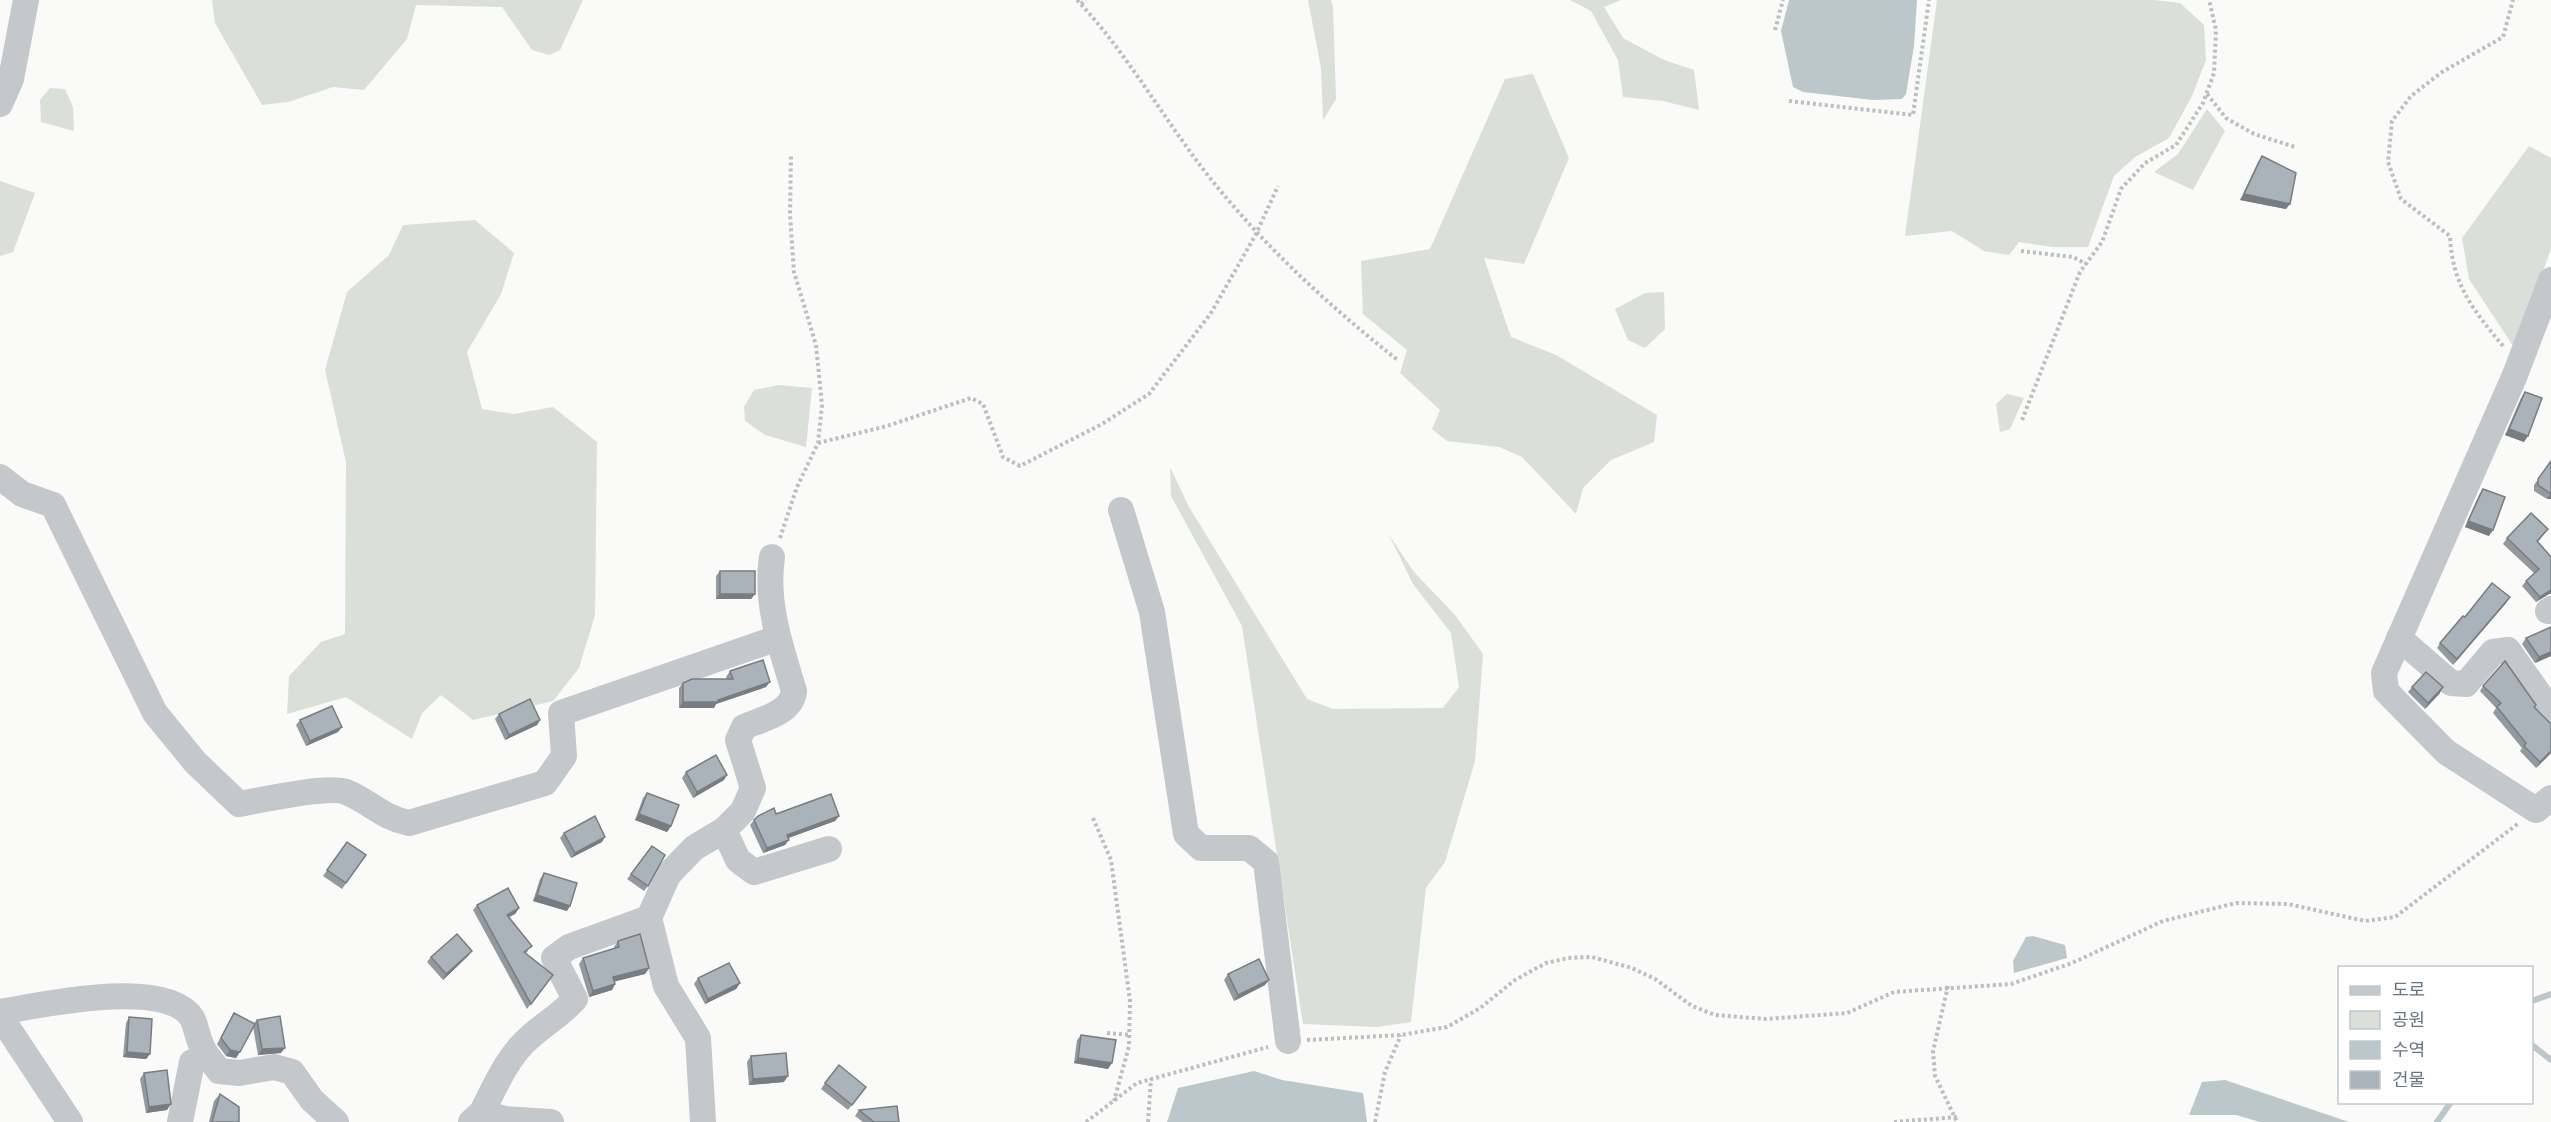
<svg xmlns="http://www.w3.org/2000/svg" width="2551" height="1122" font-family="'Open Sans','Noto Sans KR',sans-serif">
<style>
.green{fill:#dadfd7}
.water{fill:#bbc7cb}
.lines{fill:none;stroke-linecap:round;stroke-linejoin:round}
.stream{stroke:#bbc7cb;stroke-width:6}
.path{stroke:#bbbfc2;stroke-width:4;stroke-dasharray:3 3;stroke-linecap:butt}
.minor{stroke:#c3c8cc;stroke-width:26}
.wall{fill:#929a9f}
.shaded-wall{fill:#777d82}
.building{fill:#aab3b9;stroke:#777d82;stroke-width:1.5}
</style>
<rect width="100%" height="100%" fill="#fafaf8"/>
<g class="green">
<polygon points="212,0 583,0 560,50 549,55 532,50 502,7 416,5 407,39 364,90 333,87 288,102 262,105 215,23"/>
<polygon points="1308,0 1331,0 1333,7 1336,99 1323,120 1321,68"/>
<polygon points="1570,0 1621,0 1604,7 1623,38 1664,60 1694,70 1699,110 1663,101 1623,97 1618,60 1591,11"/>
<polygon points="1937,0 2153,0 2180,3 2204,25 2206,60 2192,96 2169,138 2135,157 2114,176 2088,247 2052,247 2019,242 2009,255 1984,251 1952,231 1905,236"/>
<polygon points="1533,74 1569,158 1524,264 1484,258 1511,337 1556,355 1657,415 1654,442 1611,460 1583,488 1576,514 1522,457 1499,447 1447,441 1432,429 1440,410 1400,373 1407,350 1363,314 1361,261 1430,249 1505,79"/>
<polygon points="50,88 65,89 73,107 74,131 41,122 40,100"/>
<polygon points="2207,109 2225,131 2193,190 2154,172 2178,154"/>
<polygon points="2529,146 2551,158 2551,249 2515,349 2469,279 2462,238"/>
<polygon points="0,181 35,193 13,252 0,256"/>
<polygon points="475,220 514,253 501,294 467,352 482,409 514,414 553,407 597,442 595,615 579,668 553,701 473,720 441,695 422,713 412,739 346,697 287,714 289,676 321,642 345,634 346,462 325,370 347,292 389,255 403,225"/>
<polygon points="1664,292 1665,329 1645,348 1628,340 1615,309 1645,293"/>
<polygon points="779,385 812,388 806,447 765,435 745,421 744,407 754,390"/>
<polygon points="2007,394 2024,398 2010,429 2000,432 1996,404"/>
<polygon points="1170,467 1189,507 1307,699 1333,709 1443,708 1459,687 1451,633 1413,584 1389,535 1414,572 1455,615 1483,654 1475,761 1445,862 1426,888 1411,1022 1377,1027 1303,1024 1242,626 1171,496"/>
</g>
<g class="water">
<polygon points="1789,0 1917,0 1914,46 1906,94 1902,99 1873,100 1803,92 1793,87 1781,31"/>
<polygon points="2033,936 2065,945 2067,958 2014,973 2013,961 2026,937"/>
<polygon points="1254,1071 1282,1080 1363,1093 1367,1122 1167,1122 1178,1088"/>
<polygon points="2225,1080 2349,1122 2260,1122 2236,1115 2189,1115 2202,1082"/>
</g>
<g class="lines">
<g class="stream">
<polyline points="2532,1001 2551,994"/>
<polyline points="2532,1045 2551,1060"/>
<polyline points="2437,1122 2451,1102"/>
</g>
<g class="path">
<path d="M1077,0C1128,54 1164,120 1210,178C1265,247 1330,307 1399,361"/>
<polyline points="1081,4 1086,0"/>
<polyline points="1775,30 1783,0"/>
<polyline points="2207,94 2226,118 2254,134 2295,147"/>
<polyline points="1789,101 1913,115 1929,0"/>
<polyline points="2021,251 2073,257 2086,264"/>
<path d="M2503,346C2473,310 2452,284 2450,236L2401,199L2388,162L2392,121L2411,96L2442,72L2503,37L2513,0"/>
<polyline points="2022,420 2080,272 2102,242 2121,189 2145,163 2176,145 2203,103 2214,73 2216,30 2209,0"/>
<polyline points="818,443 887,426 971,398 983,404 1003,457 1020,466 1102,424 1149,394 1211,313 1256,234 1278,186"/>
<polyline points="780,538 797,487 818,443 822,405 816,345 794,272 790,215 791,154"/>
<polyline points="1093,818 1111,860 1130,1001 1129,1046 1114,1101"/>
<polyline points="1948,986 1933,1051 1935,1076 1957,1122"/>
<polyline points="1107,1033 1130,1035"/>
<polyline points="1307,1040 1401,1035 1447,1027 1480,1008 1515,980 1546,963 1568,958 1592,957 1632,968 1655,979 1692,1006 1715,1015 1766,1019 1847,1013 1894,992 2011,984 2072,963 2163,921 2236,903 2288,904 2365,921 2395,917 2519,823"/>
<polyline points="1086,1122 1137,1083 1268,1047"/>
<polyline points="1148,1122 1151,1079"/>
<polyline points="1375,1122 1385,1072 1401,1035"/>
<polyline points="1894,1122 1957,1117"/>
</g>
<g class="minor">
<polyline points="0,104 11,79 26,0"/>
<polyline points="2551,280 2515,375 2384,673 2386,691 2446,752 2536,810 2551,798"/>
<path d="M0,477L22,494L53,505L155,713L195,762L239,804C261,800 329,785 346,792C371,802 381,817 409,823L545,783L564,756L561,713L778,638"/>
<polyline points="1121,510 1152,612 1186,834 1201,848 1249,848 1266,862 1288,1041"/>
<polyline points="2548,611 2551,609"/>
<polyline points="2399,638 2451,683 2466,684 2493,652 2508,650 2551,711"/>
<polyline points="724,830 738,860 754,872 829,849"/>
<path d="M0,1012C40,1005 166,977 192,1018C196,1025 197,1036 201,1044C204,1054 213,1062 219,1071L239,1073L274,1067L292,1072L312,1100L336,1122"/>
<polyline points="0,1016 70,1122"/>
<path d="M482,1112C495,1087 507,1057 529,1038C544,1024 561,1015 575,999L554,958L569,947L649,918"/>
<polyline points="180,1122 192,1062"/>
<polyline points="471,1122 482,1112 504,1119 551,1122"/>
<path d="M703,1122L698,1038L666,986L649,918L668,875L694,848L724,830L743,811L753,788L738,740L744,727C762,719 792,713 794,691C781,647 765,604 772,557"/>
</g>
</g>
<g class="wall">
<polygon points="2262,156 2286,209 2240,200 2258,162"/>
<polygon points="2525,392 2524,442 2505,435 2521,398"/>
<polygon points="2551,461 2551,499 2547,499 2534,491 2534,485"/>
<polygon points="2483,489 2489,536 2465,527 2479,495"/>
<polygon points="2548,529 2538,542 2549,594 2536,602 2522,586 2526,581 2534,573 2503,544 2507,538"/>
<polygon points="720,571 755,594 751,599 716,599 716,576"/>
<polygon points="2506,603 2453,665 2437,648 2440,643 2465,617"/>
<polygon points="2551,627 2551,656 2535,663 2522,644 2526,638"/>
<polygon points="730,671 766,687 716,704 714,708 679,708 679,688 683,683 727,679 726,677"/>
<polygon points="2483,686 2536,705 2535,708 2551,724 2551,753 2536,768 2520,751 2522,748 2493,713 2496,708 2480,691"/>
<polygon points="2412,687 2440,693 2425,709 2408,692"/>
<polygon points="499,714 540,720 537,725 505,740 495,719"/>
<polygon points="300,720 338,732 306,746 296,725"/>
<polygon points="686,772 724,780 693,798 682,778"/>
<polygon points="647,793 671,826 667,832 635,820 643,798"/>
<polygon points="776,814 839,816 835,821 788,838 785,845 763,853 750,825 754,820"/>
<polygon points="564,833 602,842 571,858 560,838"/>
<polygon points="347,842 366,855 342,889 323,876"/>
<polygon points="544,873 567,911 533,901 540,879"/>
<polygon points="631,874 648,886 644,891 627,879"/>
<polygon points="477,905 519,908 515,914 509,917 528,951 525,954 553,975 527,1009 473,910"/>
<polygon points="618,941 649,968 645,974 614,981 615,984 612,990 589,997 579,964 583,958 614,948 614,947"/>
<polygon points="472,951 468,956 443,980 427,962 431,957"/>
<polygon points="1228,974 1265,985 1234,1001 1224,980"/>
<polygon points="698,978 740,983 736,989 705,1004 694,984"/>
<polygon points="234,1013 254,1023 257,1020 281,1053 258,1055 253,1027 236,1058 226,1056 217,1044"/>
<polygon points="129,1017 150,1054 146,1059 123,1057 126,1023"/>
<polygon points="1081,1035 1108,1069 1074,1063 1077,1040"/>
<polygon points="751,1056 784,1082 749,1085 747,1062"/>
<polygon points="144,1073 167,1110 146,1113 140,1079"/>
<polygon points="825,1083 862,1092 848,1110 821,1089"/>
<polygon points="220,1094 239,1122 209,1122 214,1101"/>
<polygon points="859,1110 899,1122 863,1122 855,1116"/>
</g>
<g class="shaded-wall">
<polygon points="2244,194 2290,204 2286,209 2240,200"/>
<polygon points="2509,429 2528,436 2524,442 2505,435"/>
<polygon points="2551,494 2551,499 2547,499"/>
<polygon points="2468,521 2493,530 2489,536 2465,527"/>
<polygon points="2551,590 2551,594 2549,594 2536,602 2540,597"/>
<polygon points="720,594 755,594 751,599 716,599"/>
<polygon points="2510,597 2506,603 2453,665 2457,659"/>
<polygon points="2551,652 2551,656 2535,663 2539,657"/>
<polygon points="770,682 766,687 716,704 714,708 679,708 683,702 718,700"/>
<polygon points="2443,687 2440,693 2425,709 2428,703"/>
<polygon points="540,720 537,725 505,740 509,735"/>
<polygon points="342,727 338,732 306,746 310,741"/>
<polygon points="2551,751 2551,753 2536,768 2540,762"/>
<polygon points="727,775 724,780 693,798 697,792"/>
<polygon points="639,814 671,826 667,832 635,820"/>
<polygon points="839,816 835,821 783,840 787,835"/>
<polygon points="605,837 602,842 571,858 575,853"/>
<polygon points="789,840 785,845 763,853 767,848"/>
<polygon points="537,895 570,906 567,911 533,901"/>
<polygon points="519,908 515,914 503,920 507,915"/>
<polygon points="472,951 468,956 443,980 446,974"/>
<polygon points="649,968 645,974 609,983 613,977"/>
<polygon points="1269,980 1265,985 1234,1001 1238,995"/>
<polygon points="740,983 736,989 705,1004 708,999"/>
<polygon points="615,984 612,990 589,997 593,991"/>
<polygon points="285,1048 281,1053 258,1055 262,1049"/>
<polygon points="230,1050 240,1052 236,1058 226,1056"/>
<polygon points="127,1052 150,1054 146,1059 123,1057"/>
<polygon points="1078,1058 1112,1063 1108,1069 1074,1063"/>
<polygon points="788,1076 784,1082 749,1085 753,1079"/>
<polygon points="171,1104 167,1110 146,1113 149,1107"/>
</g>
<g class="building">
<polygon points="2262,156 2296,173 2290,204 2244,194"/>
<polygon points="2525,392 2542,398 2528,436 2509,429"/>
<polygon points="2551,461 2551,494 2538,485 2538,479"/>
<polygon points="2483,489 2505,497 2493,530 2468,521"/>
<polygon points="2531,513 2548,529 2537,541 2551,557 2551,590 2540,597 2526,581 2539,569 2507,538"/>
<rect x="720" y="571" width="35" height="23"/>
<polygon points="2492,583 2510,597 2457,659 2440,643 2463,616 2465,617"/>
<polygon points="2551,627 2551,652 2539,657 2526,638"/>
<polygon points="763,660 770,682 718,700 718,702 683,702 683,683 692,679 733,679 730,671"/>
<polygon points="2505,661 2536,705 2534,707 2551,724 2551,751 2540,762 2524,746 2526,743 2497,707 2501,703 2483,686"/>
<polygon points="2426,672 2443,687 2428,703 2412,687"/>
<polygon points="530,699 540,720 509,735 499,714"/>
<polygon points="332,706 342,727 310,741 300,720"/>
<polygon points="716,755 727,775 697,792 686,772"/>
<polygon points="647,793 679,805 671,826 639,814"/>
<polygon points="831,794 839,816 787,835 789,840 767,848 754,820 758,816 774,808 776,814"/>
<polygon points="595,816 605,837 575,853 564,833"/>
<polygon points="347,842 366,855 346,883 327,870"/>
<polygon points="652,846 665,855 648,886 631,874"/>
<polygon points="544,873 577,883 570,906 537,895"/>
<polygon points="508,888 519,908 507,915 532,946 524,952 553,975 531,1004 477,905"/>
<polygon points="457,934 472,951 446,974 431,957"/>
<polygon points="640,934 649,968 613,977 615,984 593,991 583,958 619,947 618,941"/>
<polygon points="1259,959 1269,980 1238,995 1228,974"/>
<polygon points="729,963 740,983 708,999 698,978"/>
<polygon points="234,1013 255,1024 240,1052 230,1050 221,1038"/>
<polygon points="280,1016 285,1048 262,1049 257,1020"/>
<polygon points="129,1017 152,1019 150,1054 127,1052"/>
<polygon points="1081,1035 1116,1040 1112,1063 1078,1058"/>
<polygon points="786,1053 788,1076 753,1079 751,1056"/>
<polygon points="839,1065 866,1087 852,1105 825,1083"/>
<polygon points="167,1070 171,1104 149,1107 144,1073"/>
<polygon points="220,1094 239,1107 239,1122 212,1122"/>
<polygon points="897,1106 899,1122 874,1122 859,1110"/>
</g>
<rect x="2338" y="966" width="195" height="138" fill="#ffffff" stroke="#c1c8cd" stroke-width="1.5"/>
<rect x="2350" y="986" width="30" height="9" fill="#c3c8cc" stroke="#c1c8cd" stroke-width="1.5"/>
<text x="2392" y="996" font-size="18" fill="#657683">도로</text>
<rect x="2350" y="1011" width="30" height="18" fill="#dadfd7" stroke="#c1c8cd" stroke-width="1.5"/>
<text x="2392" y="1026" font-size="18" fill="#657683">공원</text>
<rect x="2350" y="1041" width="30" height="18" fill="#bbc7cb" stroke="#c1c8cd" stroke-width="1.5"/>
<text x="2392" y="1056" font-size="18" fill="#657683">수역</text>
<rect x="2350" y="1071" width="30" height="18" fill="#aab3b9" stroke="#c1c8cd" stroke-width="1.5"/>
<text x="2392" y="1086" font-size="18" fill="#657683">건물</text>
</svg>
